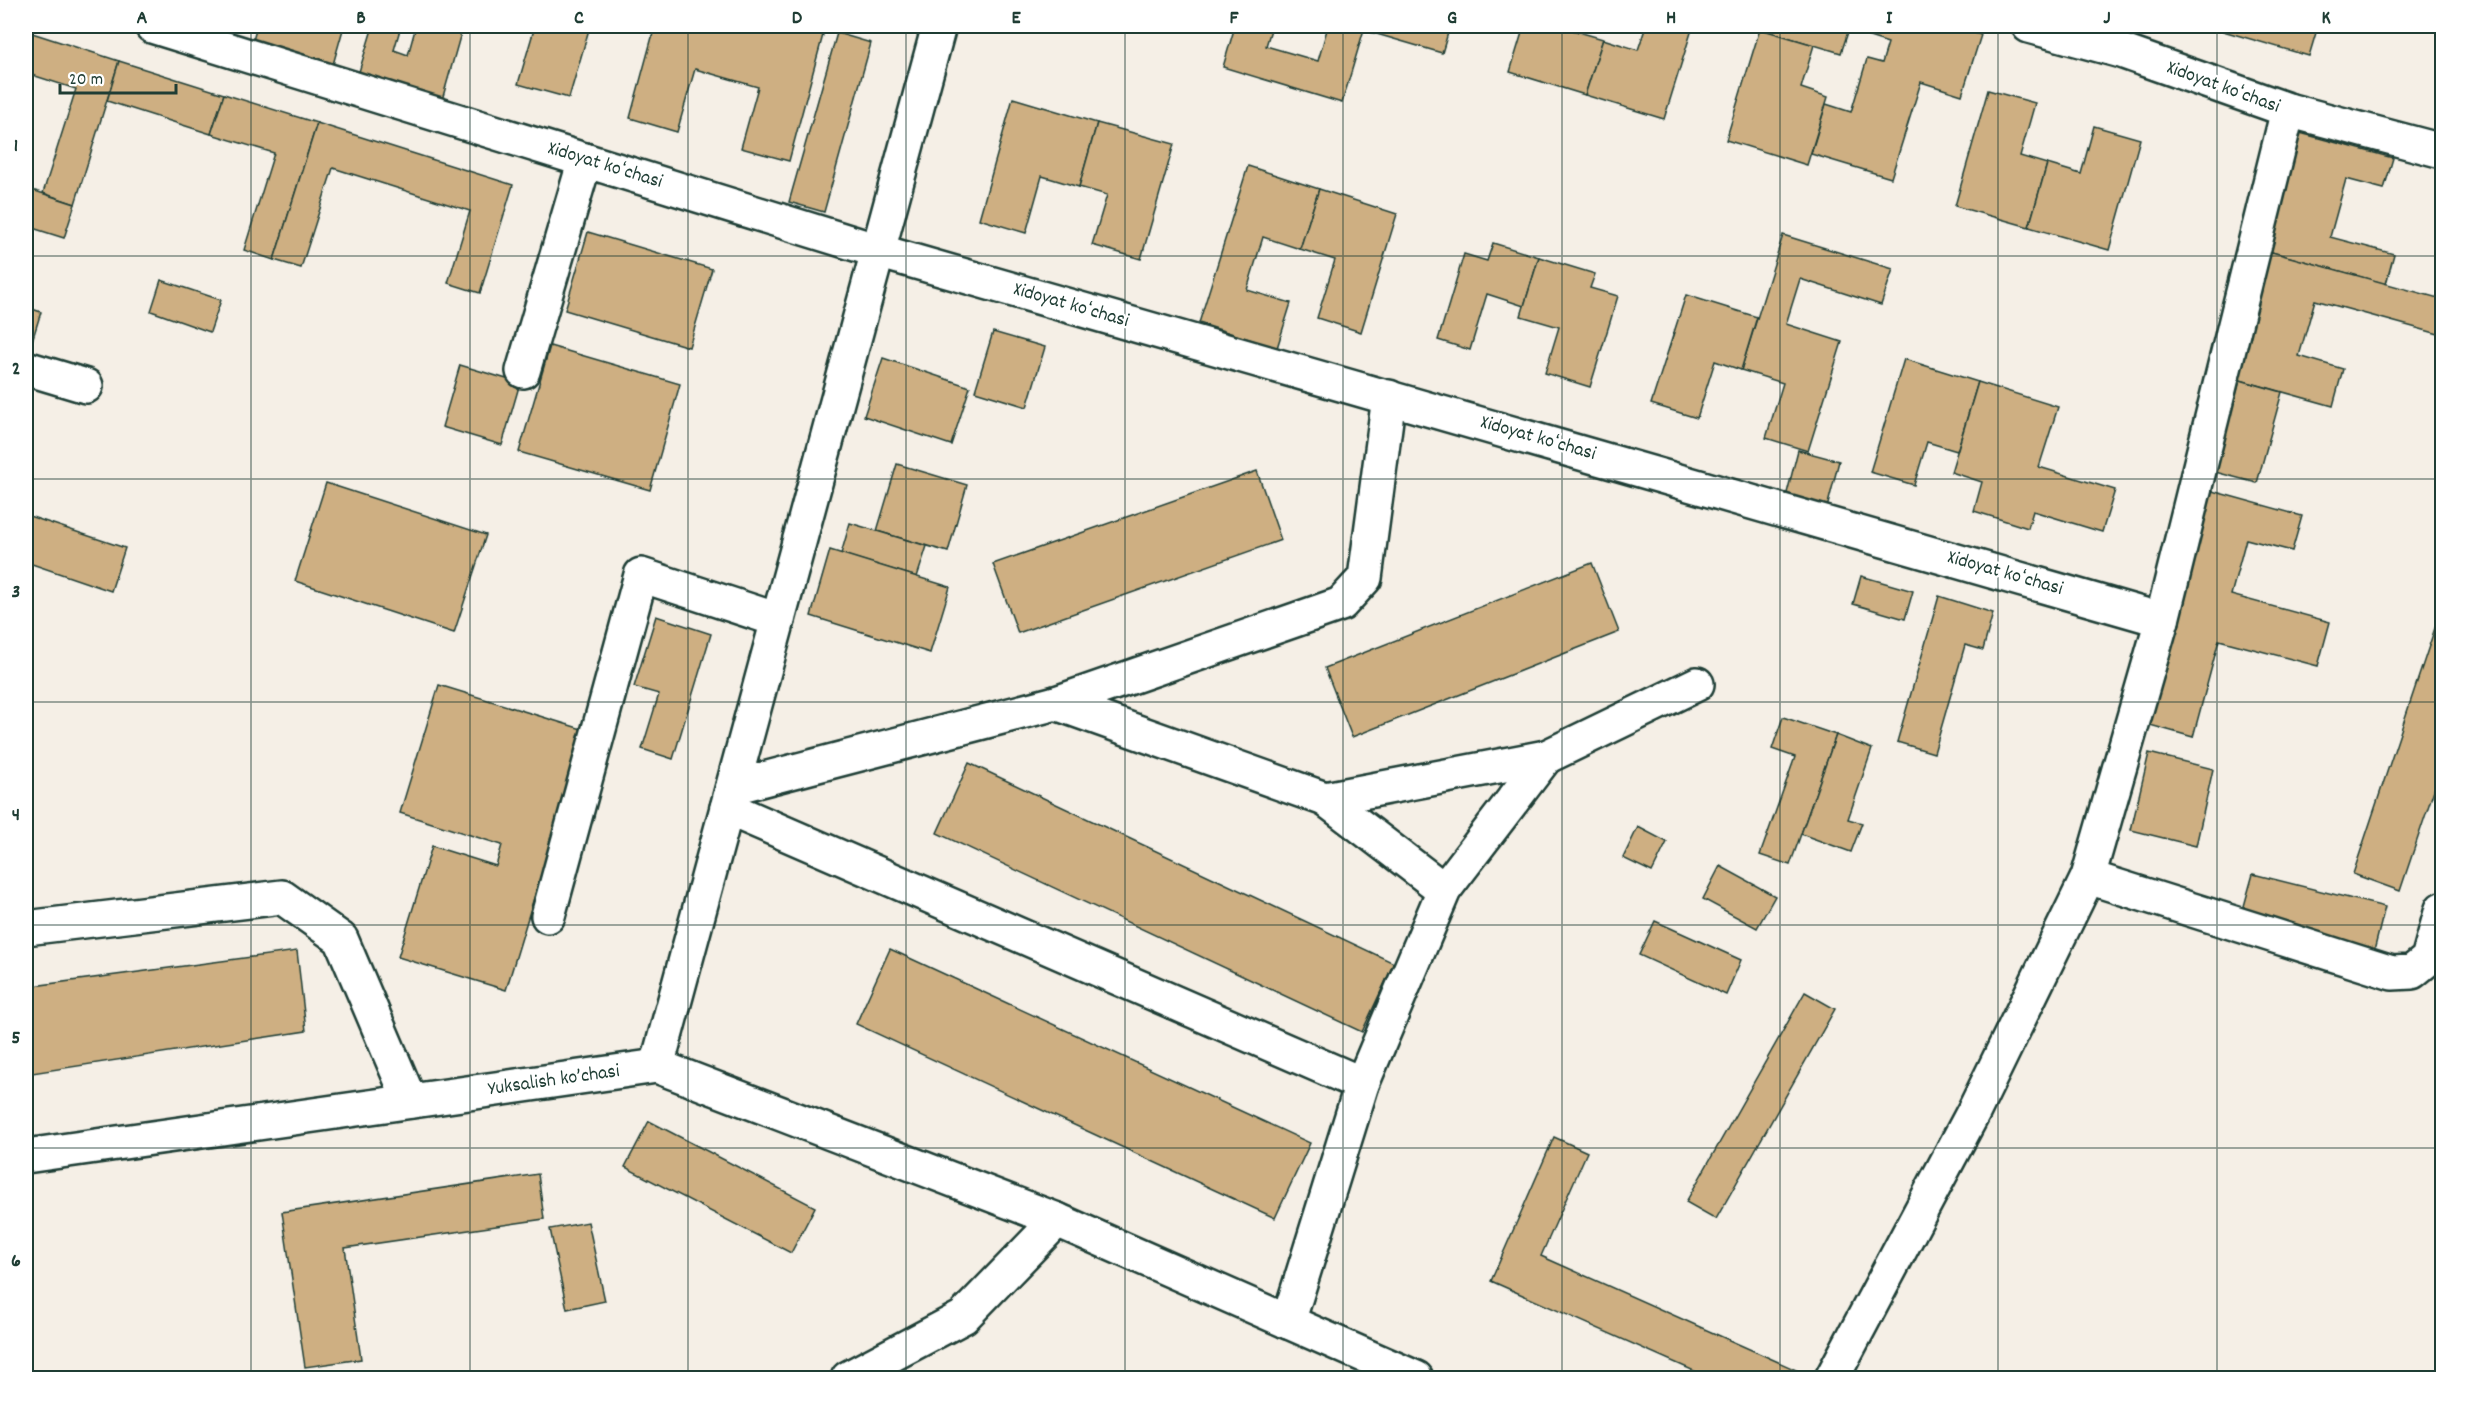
<svg xmlns="http://www.w3.org/2000/svg" width="2468" height="1404" font-family="Dekko,sans-serif">
<style>
.building{fill:#ceaf82;stroke:#1f3d34;stroke-width:1.5}
.lines{fill:none;stroke-linecap:round;stroke-linejoin:round}
.minor-casing{stroke:#1f3d34;stroke-width:38}
.major-casing{stroke:#1f3d34;stroke-width:38}
.minor{stroke:#fff;stroke-width:33}
.major{stroke:#fff;stroke-width:33}
.grid{fill:none;stroke:#1f3d34;stroke-width:1.5;stroke-opacity:0.55}
.labels{text-anchor:middle;dominant-baseline:central;stroke-width:4.5;stroke-linejoin:round;paint-order:stroke}
.street-label{font-size:20px;fill:#1f3d34;stroke:#fff}
.neatline{fill:none;stroke:#1f3d34;stroke-width:2}
.grid-label{font-size:20px;text-anchor:middle;font-weight:bold;fill:#1f3d34}
</style>
<rect width="100%" height="100%" fill="#f5efe6"/>
<filter id="ink" filterUnits="userSpaceOnUse"><feTurbulence type="fractalNoise" baseFrequency=".0167" numOctaves="2"/><feDisplacementMap in="SourceGraphic" scale="12" xChannelSelector="R" yChannelSelector="G"/><feConvolveMatrix kernelMatrix="1 2 1 2 8 2 1 2 1" color-interpolation-filters="sRGB"/></filter>
<g filter="url(#ink)">
<g class="building">
<polygon points="257,26 344,26 332,68 252,44"/>
<polygon points="373,26 401,26 394,50 408,55 416,26 463,26 442,100 358,75"/>
<polygon points="535,26 590,26 569,98 518,84"/>
<polygon points="655,26 789,26 823,35 789,161 741,148 758,87 695,69 677,132 630,118"/>
<polygon points="1235,26 1272,26 1266,46 1318,61 1328,26 1365,26 1342,103 1223,67"/>
<polygon points="1365,26 1450,26 1442,53 1363,30"/>
<polygon points="1524,26 1566,26 1565,28 1603,39 1585,95 1510,72"/>
<polygon points="1646,26 1693,26 1664,119 1585,95 1603,39 1638,50"/>
<polygon points="1750,26 1850,26 1841,53"/>
<polygon points="1850,26 1950,26 1981,35 1962,95 1921,82 1891,178 1811,154 1826,104 1851,112 1867,59 1882,63 1888,43 1848,30"/>
<polygon points="2206,26 2318,26 2309,56"/>
<polygon points="1760,29 1814,45 1801,88 1828,97 1807,165 1726,140"/>
<polygon points="26,31 119,61 75,204 43,193 76,89 26,73 26,75"/>
<polygon points="837,33 871,43 824,212 789,202"/>
<polygon points="119,61 224,94 211,134 107,101"/>
<polygon points="1988,90 2035,103 2020,156 2047,164 2029,227 1955,206"/>
<polygon points="224,94 317,123 274,260 244,250 274,153 211,134"/>
<polygon points="1013,98 1097,123 1079,187 1042,176 1026,233 979,219"/>
<polygon points="317,123 513,185 480,293 448,283 470,211 333,168 301,268 274,260"/>
<polygon points="1097,123 1174,144 1141,259 1092,245 1107,195 1079,187"/>
<polygon points="2094,126 2140,139 2109,250 2029,227 2047,164 2081,174"/>
<polygon points="2300,133 2393,158 2384,189 2346,179 2330,237 2394,254 2386,284 2268,251"/>
<polygon points="1248,166 1319,189 1300,249 1263,237 1247,290 1291,303 1277,348 1199,323"/>
<polygon points="26,188 75,204 64,238 26,226"/>
<polygon points="1319,189 1397,214 1361,332 1317,318 1335,260 1300,249"/>
<polygon points="588,232 712,269 689,347 565,310"/>
<polygon points="1783,235 1893,269 1881,305 1800,279 1786,324 1842,342 1808,451 1766,438 1783,383 1741,370"/>
<polygon points="1493,243 1539,257 1524,306 1487,294 1470,350 1438,340 1464,254 1487,261"/>
<polygon points="2268,251 2442,299 2442,335 2315,300 2299,356 2343,369 2333,406 2233,378"/>
<polygon points="1539,257 1595,274 1590,288 1618,296 1590,387 1545,373 1559,327 1521,316"/>
<polygon points="161,280 221,300 210,332 151,311"/>
<polygon points="1686,295 1757,317 1741,370 1715,361 1697,418 1651,404"/>
<polygon points="26,307 41,312 28,354 26,354"/>
<polygon points="993,332 1045,347 1027,407 975,391"/>
<polygon points="550,346 680,384 650,490 519,452"/>
<polygon points="883,358 970,387 951,445 864,416"/>
<polygon points="1904,359 1978,382 1957,451 1927,442 1914,485 1870,472"/>
<polygon points="460,365 520,383 502,445 442,427"/>
<polygon points="2240,380 2282,392 2257,483 2215,472"/>
<polygon points="1978,382 2058,407 2039,467 2115,490 2102,532 2033,511 2028,528 1974,511 1982,482 1951,472"/>
<polygon points="1798,450 1839,461 1827,508 1786,497"/>
<polygon points="897,464 967,485 948,552 877,531"/>
<polygon points="1257,471 1281,540 1018,633 993,564"/>
<polygon points="326,483 486,535 454,633 295,581"/>
<polygon points="2212,491 2302,516 2292,551 2246,539 2231,595 2330,622 2318,666 2219,640 2193,737 2150,725"/>
<polygon points="26,515 125,548 111,591 26,562"/>
<polygon points="850,523 927,546 917,577 841,554"/>
<polygon points="830,550 950,587 930,653 811,616"/>
<polygon points="1592,563 1619,632 1352,737 1325,668"/>
<polygon points="1861,576 1913,591 1905,619 1853,604"/>
<polygon points="1939,596 1993,613 1983,650 1965,645 1934,753 1897,742"/>
<polygon points="2442,607 2442,766 2400,891 2353,874"/>
<polygon points="656,616 711,634 673,759 642,749 659,694 634,687"/>
<polygon points="439,685 585,730 506,990 398,957 432,846 496,866 502,845 400,813"/>
<polygon points="1783,717 1836,735 1790,865 1760,855 1795,757 1772,749"/>
<polygon points="1836,735 1872,749 1848,819 1862,823 1851,852 1801,834"/>
<polygon points="2149,753 2213,769 2196,846 2131,830"/>
<polygon points="969,763 1394,963 1362,1032 937,833"/>
<polygon points="1638,827 1667,842 1652,872 1623,858"/>
<polygon points="1720,866 1775,896 1757,928 1703,899"/>
<polygon points="2253,874 2385,907 2374,951 2241,917"/>
<polygon points="1655,921 1741,960 1726,995 1639,955"/>
<polygon points="890,949 1310,1143 1275,1218 856,1024"/>
<polygon points="297,951 306,1031 26,1074 26,987"/>
<polygon points="1805,992 1835,1009 1716,1219 1686,1202"/>
<polygon points="649,1121 815,1207 791,1253 625,1167"/>
<polygon points="1554,1137 1587,1152 1541,1256 1803,1373 1800,1378 1710,1378 1491,1281"/>
<polygon points="538,1174 544,1219 345,1248 361,1359 305,1367 282,1212"/>
<polygon points="588,1222 605,1301 567,1309 550,1229"/>
</g>
<g class="lines">
<defs>
<g id="minor">
<polyline points="152,26 878,251 2162,620 2288,110"/>
<polyline points="2029,26 2121,51 2288,110 2442,151"/>
<polyline points="26,368 86,386"/>
<polyline points="523,371 585,160"/>
<polyline points="1056,703 1325,799 1546,757 1697,684"/>
<polyline points="733,787 1056,703 1341,604 1365,578 1389,397"/>
<polyline points="1325,799 1444,890"/>
<polyline points="727,808 1362,1084"/>
<polyline points="2088,877 2392,973 2412,972 2428,959 2442,909"/>
<polyline points="548,916 641,575 778,620"/>
<polyline points="26,928 282,897 341,939 410,1101"/>
<polyline points="657,1066 939,26"/>
<polyline points="26,1156 657,1066 1057,1220"/>
<polyline points="1288,1322 1362,1084 1444,890 1546,757"/>
<polyline points="1832,1378 1974,1111 2088,877 2162,620"/>
</g>
<polyline id="major" points="848,1378 963,1317 1057,1220 1416,1378"/>
</defs>
<use href="#minor" class="minor-casing"/>
<use href="#major" class="major-casing"/>
<use href="#minor" class="minor"/>
<use href="#major" class="major"/>
</g>
</g>
<path class="grid" d="M251,26V1378M470,26V1378M688,26V1378M906,26V1378M1125,26V1378M1343,26V1378M1562,26V1378M1780,26V1378M1998,26V1378M2217,26V1378M26,256H2442M26,479H2442M26,702H2442M26,925H2442M26,1148H2442"/>
<g class="labels">
<g class="street-label">
<text transform="translate(2223 88) rotate(20)">Xidoyat koʻchasi</text>
<text transform="translate(605 166) rotate(17)">Xidoyat koʻchasi</text>
<text transform="translate(1071 306) rotate(16)">Xidoyat koʻchasi</text>
<text transform="translate(1538 439) rotate(16)">Xidoyat koʻchasi</text>
<text transform="translate(2005 574) rotate(16)">Xidoyat koʻchasi</text>
<text transform="translate(554 1081) rotate(-8)">Yuksalish ko’chasi</text>
</g>
</g>
<rect width="2468" height="1404" fill="none" stroke="#fff" stroke-width="66"/>
<path d="M60 84v9h116v-9" fill="none" stroke="#1f3d34" stroke-width="3"/>
<text x="69" y="84" font-size="18" fill="#1f3d34" stroke="#ffffff" stroke-width="4.5" paint-order="stroke">20 m</text>
<rect x="33" y="33" width="2402" height="1338" class="neatline"/>
<g class="grid-label">
<text x="142" y="23">A</text>
<text x="361" y="23">B</text>
<text x="579" y="23">C</text>
<text x="797" y="23">D</text>
<text x="1016" y="23">E</text>
<text x="1234" y="23">F</text>
<text x="1452" y="23">G</text>
<text x="1671" y="23">H</text>
<text x="1889" y="23">I</text>
<text x="2107" y="23">J</text>
<text x="2326" y="23">K</text>
<text x="16" y="151">1</text>
<text x="16" y="374">2</text>
<text x="16" y="597">3</text>
<text x="16" y="820">4</text>
<text x="16" y="1043">5</text>
<text x="16" y="1266">6</text>
</g>
</svg>
